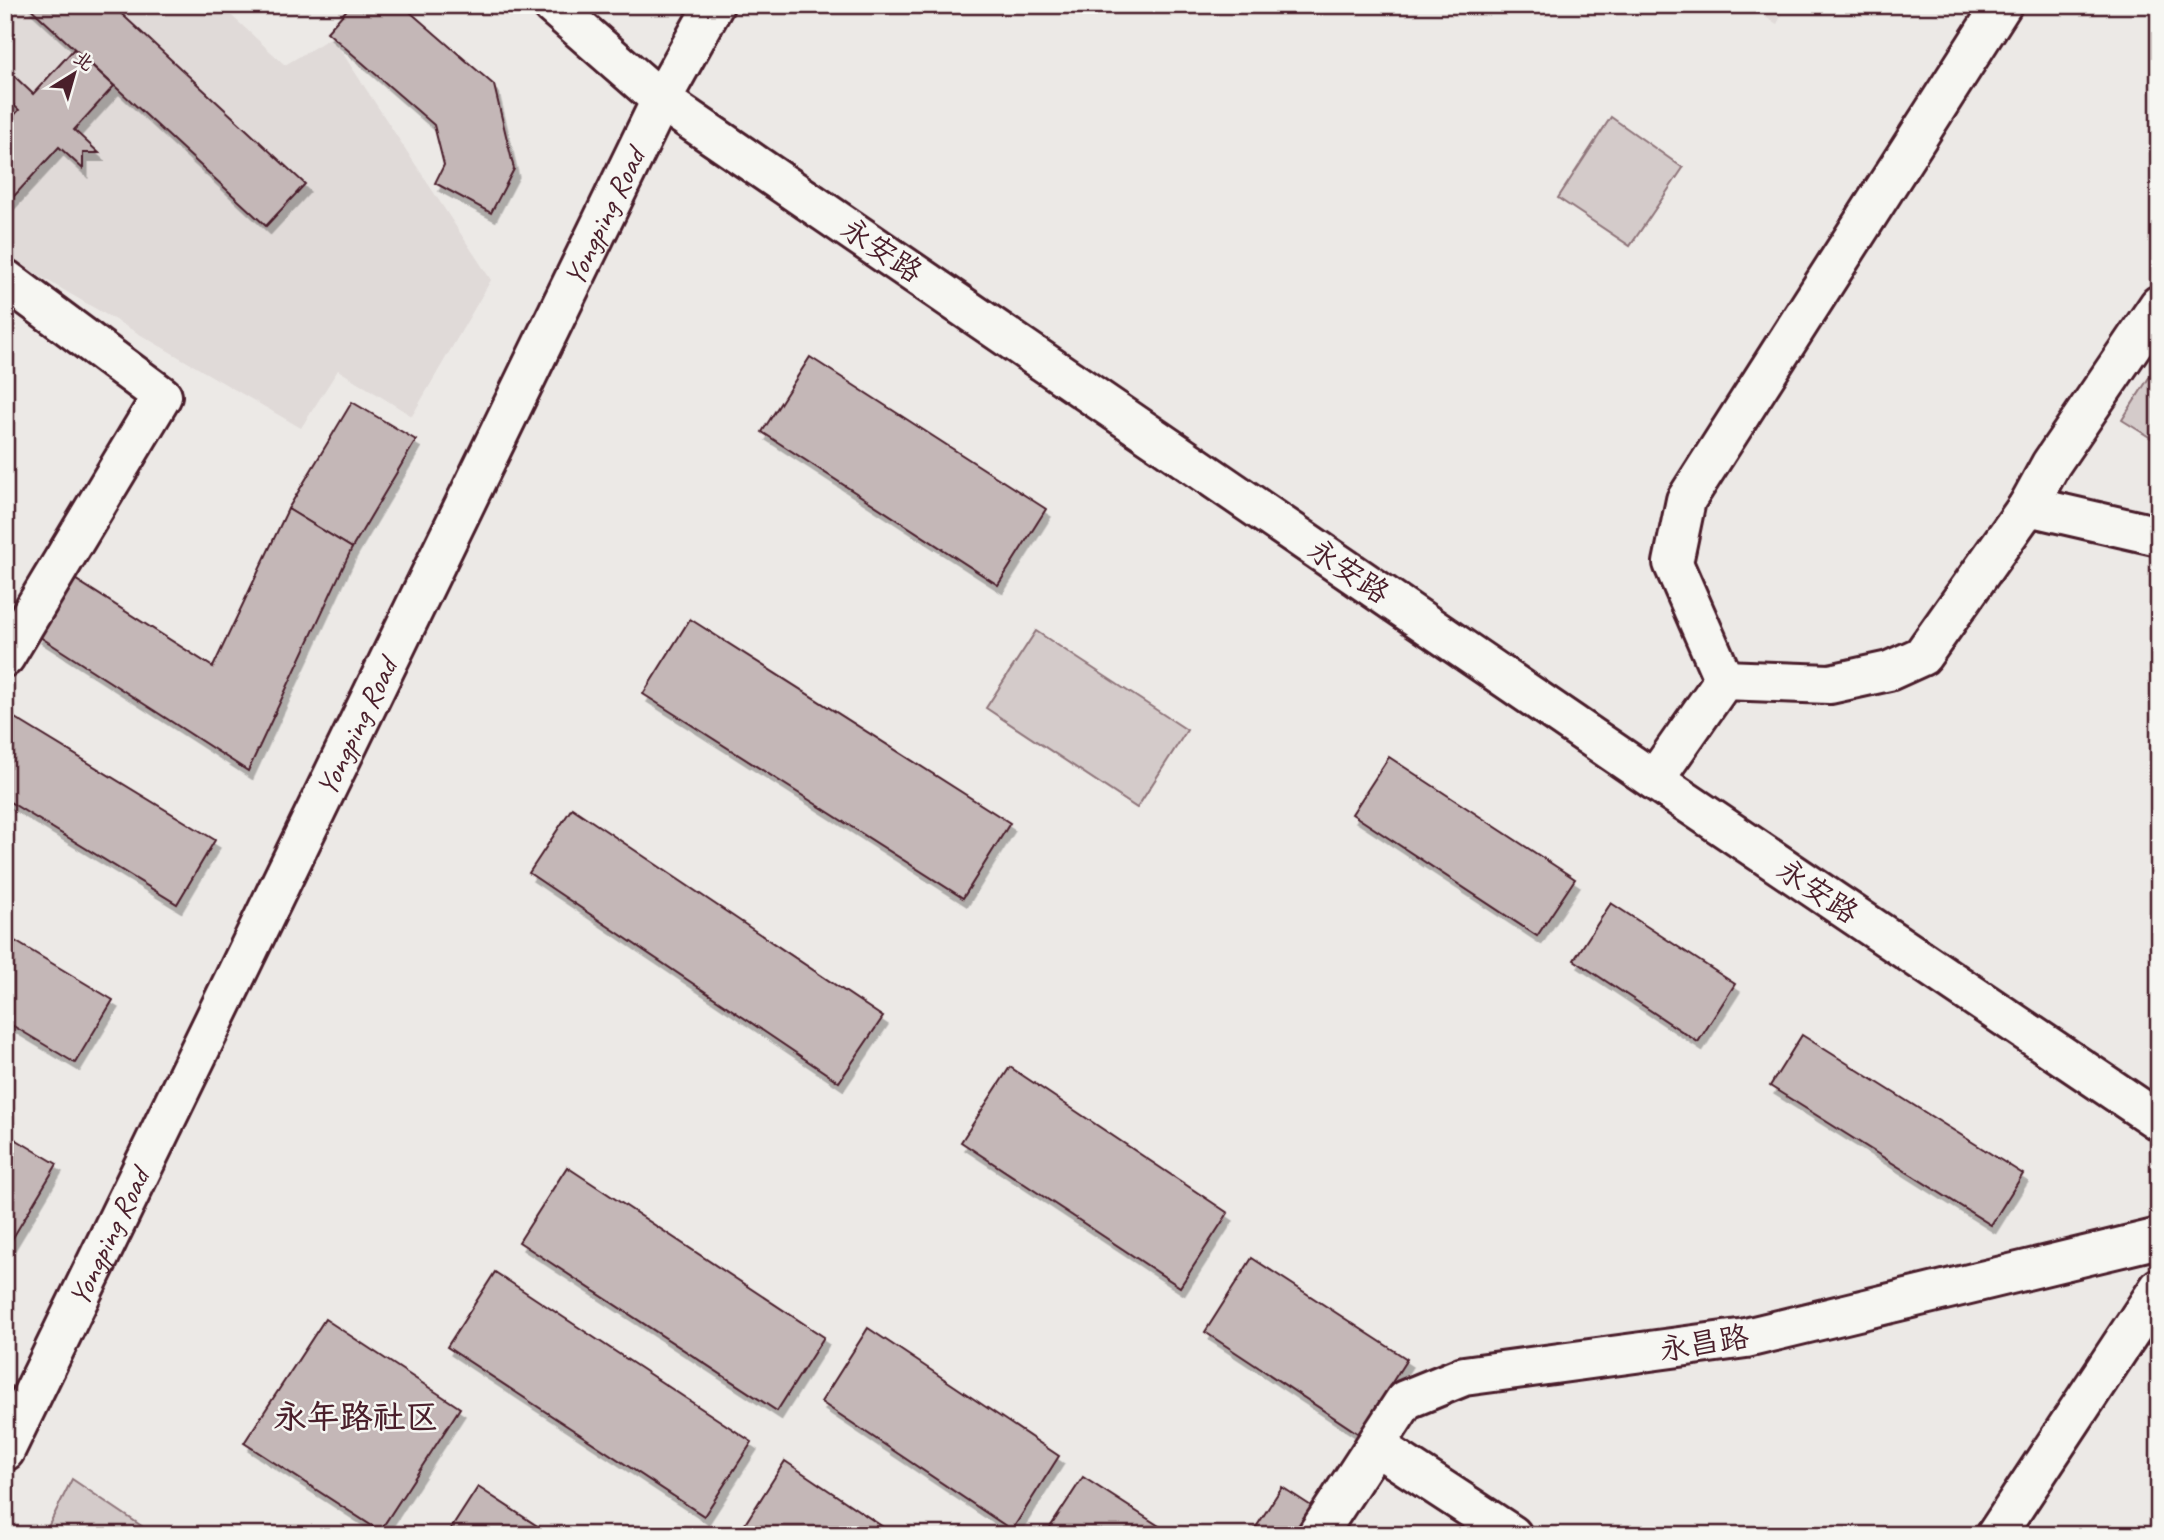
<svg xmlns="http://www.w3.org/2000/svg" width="2164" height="1540" font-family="Caveat,'LXGW WenKai TC',sans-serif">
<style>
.built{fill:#e0dad8}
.green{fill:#d4cbca;stroke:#8f757a;stroke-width:2}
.building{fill:#c4b7b7;stroke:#4a1f2b;stroke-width:2;filter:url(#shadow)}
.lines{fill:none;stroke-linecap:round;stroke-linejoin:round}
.minor-casing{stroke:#4a1f2b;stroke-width:44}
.major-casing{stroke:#4a1f2b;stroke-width:44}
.minor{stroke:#f6f6f2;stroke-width:38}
.major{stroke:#f6f6f2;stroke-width:38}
.labels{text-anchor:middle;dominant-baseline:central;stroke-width:5;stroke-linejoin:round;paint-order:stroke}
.street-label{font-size:30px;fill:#4a1f2b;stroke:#f6f6f2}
.quarter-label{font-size:33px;font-weight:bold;fill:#4a1f2b;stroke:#f6f6f2}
</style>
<defs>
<filter id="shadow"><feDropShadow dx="4.5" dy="8" stdDeviation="0" flood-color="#0004"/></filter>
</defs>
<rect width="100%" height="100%" fill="#ece9e6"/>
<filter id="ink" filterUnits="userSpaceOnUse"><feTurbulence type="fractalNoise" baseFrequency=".0143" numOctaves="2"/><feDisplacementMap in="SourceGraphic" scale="14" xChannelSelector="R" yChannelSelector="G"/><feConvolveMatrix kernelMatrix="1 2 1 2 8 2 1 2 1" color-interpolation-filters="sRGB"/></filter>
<g filter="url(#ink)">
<g class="built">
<polygon points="5,5 220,5 285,65 332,37 491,280 412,416 338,370 301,428 5,256"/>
<polygon points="1745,5 1787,5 1777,24"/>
</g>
<g class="green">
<polygon points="1611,117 1683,168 1630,246 1558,198"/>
<polygon points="2159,362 2159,443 2122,420"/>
<polygon points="1036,631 1187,730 1137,808 986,708"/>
<polygon points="72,1479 155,1535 44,1535"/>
</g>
<g class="building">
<polygon points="27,5 112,5 305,184 266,226"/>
<polygon points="351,5 402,5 494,85 514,169 491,213 435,183 444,165 434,125 327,32"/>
<polygon points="74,49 114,86 74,130 99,153 83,153 83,169 59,147 5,206 5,125 19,110 5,97 5,81 12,74 33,94"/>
<polygon points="810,357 1046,509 998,585 762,432"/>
<polygon points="352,402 416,440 352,548 288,509"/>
<polygon points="288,509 352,548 248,771 37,635 73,578 213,667"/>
<polygon points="690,619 1010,823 963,898 643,694"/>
<polygon points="5,712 215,840 177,904 5,799"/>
<polygon points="1389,757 1575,879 1537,936 1352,814"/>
<polygon points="572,808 883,1017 839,1082 529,873"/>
<polygon points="1611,903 1735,984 1698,1042 1574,960"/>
<polygon points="5,935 113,1000 75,1063 5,1021"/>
<polygon points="1802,1035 2023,1174 1991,1225 1770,1086"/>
<polygon points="1010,1067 1228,1213 1180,1287 961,1142"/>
<polygon points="5,1133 57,1164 5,1251"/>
<polygon points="567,1167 824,1337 777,1411 519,1242"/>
<polygon points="1252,1258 1407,1359 1359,1434 1205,1332"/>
<polygon points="495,1272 752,1442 704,1516 447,1347"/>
<polygon points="325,1319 460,1408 380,1531 244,1443"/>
<polygon points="868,1328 1059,1456 1012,1530 821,1402"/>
<polygon points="785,1461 895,1535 738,1535"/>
<polygon points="1083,1477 1173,1535 1045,1535"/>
<polygon points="478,1487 551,1535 447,1535"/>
<polygon points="1282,1487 1319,1511 1304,1535 1251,1535"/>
</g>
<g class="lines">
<defs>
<g id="minor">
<polyline points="552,5 661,100 1654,780 2159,1121"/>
<polyline points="5,279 162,396 5,657"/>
<polyline points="2028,506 2051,464 2159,305"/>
<polyline points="1724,680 1673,563 1686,500 2002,5"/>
<polyline points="1654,780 1724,680 1830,684 1889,671 1922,656 2028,506 2159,536"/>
<polyline points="1376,1446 1512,1535"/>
<polyline points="1317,1535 1405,1400 1464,1376 1746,1338 2159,1238"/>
<polyline points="1996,1535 2159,1288"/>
</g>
<g id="major">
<path id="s1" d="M5,1451L661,100L714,5"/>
</g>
</defs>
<use href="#minor" class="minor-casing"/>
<use href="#major" class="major-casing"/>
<use href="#minor" class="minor"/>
<use href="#major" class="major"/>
</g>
</g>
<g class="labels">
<g class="street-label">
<text stroke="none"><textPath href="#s1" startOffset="1372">Yongping Road</textPath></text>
<text transform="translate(882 250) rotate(34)">永安路</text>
<text transform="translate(1349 571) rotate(34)">永安路</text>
<text stroke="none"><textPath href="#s1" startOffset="805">Yongping Road</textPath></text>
<text transform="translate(1818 891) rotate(34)">永安路</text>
<text stroke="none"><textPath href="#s1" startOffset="238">Yongping Road</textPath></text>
<text transform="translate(1704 1343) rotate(-9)">永昌路</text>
</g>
<g class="quarter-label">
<text x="356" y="1417">永年路社区</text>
</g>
</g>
<rect width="2164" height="1540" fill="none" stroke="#f6f6f2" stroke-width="28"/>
<rect x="14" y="14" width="2136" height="1512" fill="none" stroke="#4a1f2b" stroke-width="2.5" filter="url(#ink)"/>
<g transform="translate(74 74) rotate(37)" stroke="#f6f6f2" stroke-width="5" paint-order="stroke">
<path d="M0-5L12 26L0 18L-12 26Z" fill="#4a1f2b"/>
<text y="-10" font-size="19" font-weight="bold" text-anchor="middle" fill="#4a1f2b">北</text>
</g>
</svg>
